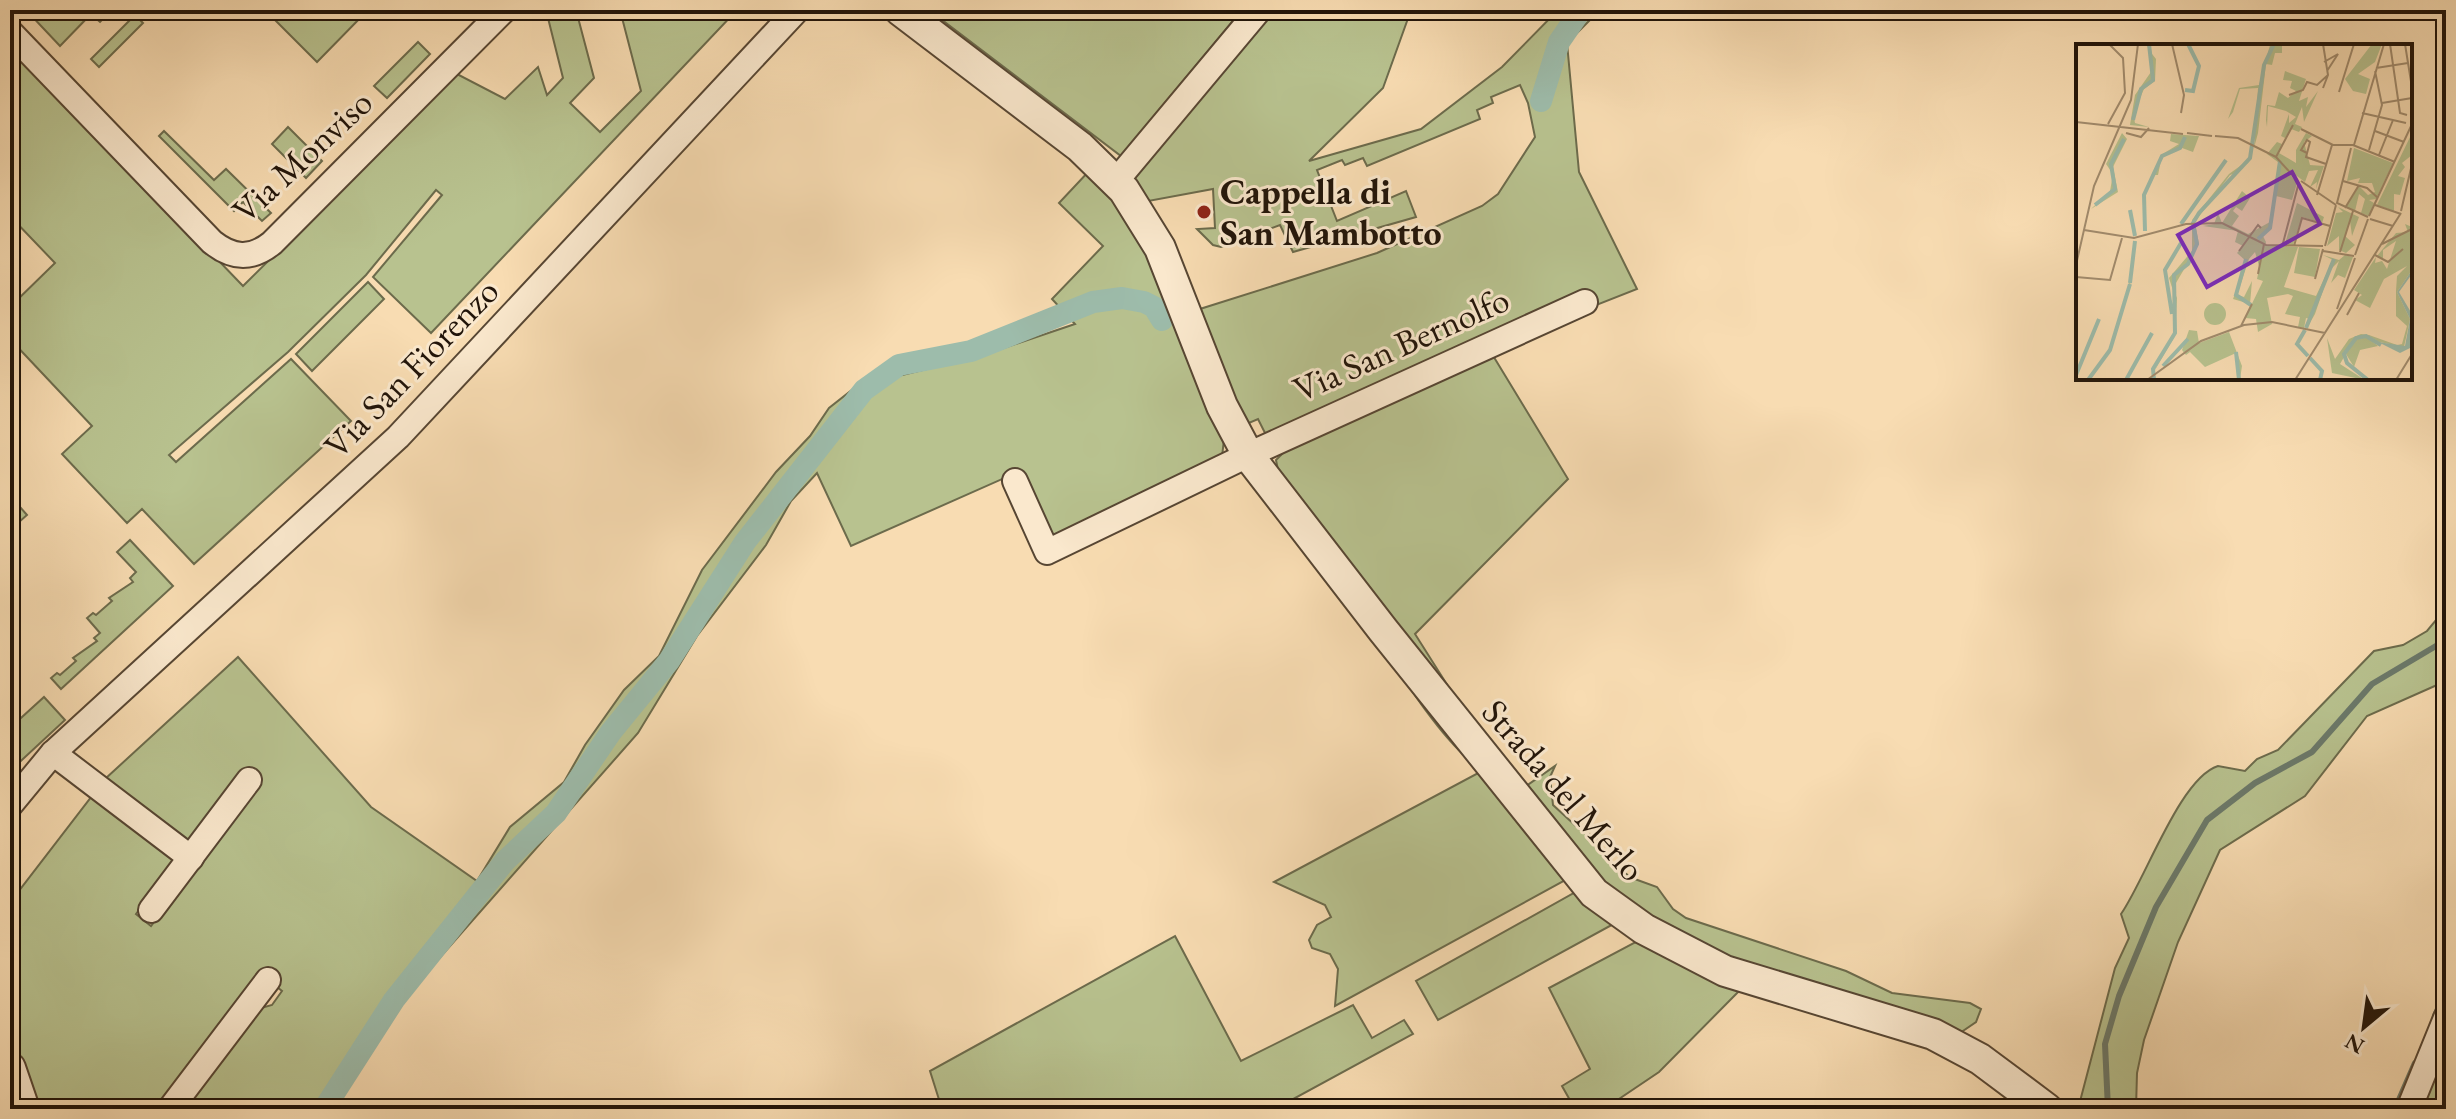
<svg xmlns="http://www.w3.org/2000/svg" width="2456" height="1119" font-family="'EB Garamond',serif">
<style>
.green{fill:#b8c28f;stroke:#6c6b4c;stroke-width:2}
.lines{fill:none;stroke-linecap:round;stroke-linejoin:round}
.stream{stroke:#6b796a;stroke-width:6}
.canal{stroke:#9dbcab;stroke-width:22}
.minor-casing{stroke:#574633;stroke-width:28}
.tertiary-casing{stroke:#574633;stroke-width:34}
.minor{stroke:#fae8cd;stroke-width:24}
.tertiary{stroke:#fae8cd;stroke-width:30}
.poi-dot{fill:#8f2418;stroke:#fae8cd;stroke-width:3}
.labels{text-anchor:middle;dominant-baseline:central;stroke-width:6;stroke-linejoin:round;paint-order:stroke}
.street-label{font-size:36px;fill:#211409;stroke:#fae8cd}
.poi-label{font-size:36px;font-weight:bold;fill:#211409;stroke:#fae8cd;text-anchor:start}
.inset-river{fill:none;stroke:#9dbcab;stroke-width:4}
.inset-road{fill:none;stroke:#a28c6e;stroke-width:2}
.view{fill:#7b2cbf;fill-opacity:0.15;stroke:#7b2cbf;stroke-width:4}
.inset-edge{fill:none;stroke:#211409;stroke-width:4}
</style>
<rect width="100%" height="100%" fill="#f8dcb2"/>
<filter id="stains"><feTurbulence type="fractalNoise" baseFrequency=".0025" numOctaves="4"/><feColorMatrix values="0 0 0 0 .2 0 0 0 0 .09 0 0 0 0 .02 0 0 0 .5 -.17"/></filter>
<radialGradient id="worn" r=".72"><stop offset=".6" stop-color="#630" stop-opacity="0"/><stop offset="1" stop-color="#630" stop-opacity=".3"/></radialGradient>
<g class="green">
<polygon points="26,10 112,10 100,22 91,14 60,46"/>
<polygon points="285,10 368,10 317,62 275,20"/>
<polygon points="546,10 576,10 594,78 570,103 600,132 641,91 620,10 737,10 431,333 373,277 442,195 436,190 366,275 288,352 169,455 176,462 291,359 351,421 194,564 142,509 127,523 62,454 92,426 10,339 10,307 55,263 10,216 10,44 243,286 457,74 505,99 538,67 547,95 563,78"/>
<polygon points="929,10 1242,10 1121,156"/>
<polygon points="1273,10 1411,10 1383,88 1309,161 1421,129 1502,67 1558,10 1600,10 1567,43 1579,172 1637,289 1266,435 1258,419 1242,426 1200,309 1377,253 1482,206 1498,194 1535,137 1528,103 1520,85 1491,97 1493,103 1477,110 1480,119 1367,166 1363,158 1345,165 1342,160 1317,170 1337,221 1406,191 1416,217 1293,252 1280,225 1221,247 1213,245 1197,229 1215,228 1213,189 1143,202 1128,184"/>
<polygon points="135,15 143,23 99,67 91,59"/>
<polygon points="418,42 430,54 387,98 374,86"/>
<polygon points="288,127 322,161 306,178 272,144"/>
<polygon points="164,131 214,180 226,169 271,213 262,221 243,202 234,211 159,136"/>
<polygon points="1090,170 1136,223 1224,439 1222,457 1051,544 1018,472 851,546 817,473 791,501 766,545 697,636 638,733 398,1005 332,1109 180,1109 254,1010 272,1005 282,991 262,975 161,1109 36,1109 10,1037 10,886 18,892 92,796 177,859 136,914 151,926 260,781 189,843 105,779 238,657 371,807 477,881 510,827 564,782 585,745 624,690 659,656 702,570 776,472 810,436 829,408 857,386 980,356 1075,324 1052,299 1103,246 1059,203"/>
<polygon points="368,282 384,299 312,371 296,354"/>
<polygon points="1492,354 1568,479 1415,634 1496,762 1279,475 1276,460 1289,447"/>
<polygon points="13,499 27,515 10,530 10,501"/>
<polygon points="130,540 173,586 61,689 51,678 57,673 60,675 76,661 73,658 97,641 94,638 100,633 87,618 93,613 96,615 112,601 109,598 133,582 130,578 136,572 117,552"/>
<path d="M2446,608V681L2367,716L2305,796L2220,850L2178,942L2144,1040L2137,1073L2136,1109H2078L2115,968L2129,938L2121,914C2146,878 2180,778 2218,766L2245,771L2257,759L2278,750L2374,651L2403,645L2427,631Z"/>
<path d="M1390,652L1571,877L1335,1006L1338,969L1330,954L1312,948L1309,940L1317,925L1331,917L1325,905L1274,882L1484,770C1453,754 1405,685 1390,652Z"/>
<polygon points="44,697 65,720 10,771 10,728"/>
<polygon points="1555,766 1550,777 1553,805 1578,828 1597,838 1604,858 1632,878 1657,887 1673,909 1686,918 1846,971 1892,993 1970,1003 1981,1009 1976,1022 1957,1035 1741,970 1622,907 1519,791"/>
<polygon points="1581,889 1619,921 1438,1020 1416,981"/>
<polygon points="1175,936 1241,1061 1353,1005 1372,1038 1404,1020 1413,1034 1275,1109 942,1109 930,1071"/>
<polygon points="1645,937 1746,984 1659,1072 1604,1109 1575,1109 1562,1086 1590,1069 1549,988"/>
<polygon points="2446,1036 2446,1109 2416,1109"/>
</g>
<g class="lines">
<g class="stream">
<polyline points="2435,1016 2446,990"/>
<polyline points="2108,1109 2105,1044 2119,996 2156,907 2207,820 2255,783 2312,752 2372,684 2446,640"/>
<polyline points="2395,1109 2415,1063"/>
</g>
<g class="canal">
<polyline points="1541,101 1559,42 1581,10"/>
<polyline points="324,1109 394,1000 505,861 556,813 611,732 669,661 745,542 864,390 899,365 971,351 1093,302 1122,298 1144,302 1154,307 1162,320"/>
</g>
<defs>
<g id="minor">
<path d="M10,32L212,242C232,258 251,260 272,243L504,10"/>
<polyline points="1116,181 1259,10"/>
<polyline points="1015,481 1047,552 1248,455 1585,302"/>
<polyline points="53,753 191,858"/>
<polyline points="10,805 53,753 398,437 797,10"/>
<polyline points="151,910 249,780"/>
<polyline points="170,1109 268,980"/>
<polyline points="2409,1109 2446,1018"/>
</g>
<g id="tertiary">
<polyline points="900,10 1080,147 1124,190 1160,248 1222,406 1248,455 1383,630 1594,893 1644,929 1725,971 1933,1034 1980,1059 2047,1109"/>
<polyline points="10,1068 24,1109"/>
</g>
</defs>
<use href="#minor" class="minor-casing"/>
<use href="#tertiary" class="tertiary-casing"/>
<use href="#minor" class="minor"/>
<use href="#tertiary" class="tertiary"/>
</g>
<circle class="poi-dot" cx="1204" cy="212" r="8"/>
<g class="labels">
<g class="street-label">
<text transform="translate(302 156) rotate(-43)">Via Monviso</text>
<text transform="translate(1401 344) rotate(-24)">Via San Bernolfo</text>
<text transform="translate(411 368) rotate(-46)">Via San Fiorenzo</text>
<text transform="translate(1564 790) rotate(49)">Strada del Merlo</text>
</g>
<g class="poi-label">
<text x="1220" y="191">Cappella di<tspan x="1220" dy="41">San Mambotto</tspan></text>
</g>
</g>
<g transform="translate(2076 44)">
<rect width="336" height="336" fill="#f8dcb2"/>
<path d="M71,0H76L73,6L80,15L79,37L68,45L57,70L59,79L73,83L54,81L59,51L77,25ZM206,0V9H199L196,21L190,20L182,89L178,104L182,44L164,45L157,68L152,75L163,44L183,41L194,1ZM296,0H306L299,18L282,30L294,35L290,50L277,47L269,35ZM209,27L230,35L223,57L232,53L230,63L242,47L228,78L226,63L219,80L226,83L223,88L215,85L209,94L205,92L213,70V79L220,73L210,67L192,62L191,83L190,76L191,61L199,62L203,48L212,54L220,47L214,44L216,37L207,36ZM46,89L51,95L37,123L42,148L15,165L34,147L37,130L30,120ZM230,89L236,92L228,98L234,121L248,122L240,145L241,138L234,143L242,126L233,127L229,138L191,110L201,98L206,100L203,109L220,119V106ZM336,89V111L326,119L329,123L322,132L329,134L324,151L318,150V167L301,161ZM95,90L123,92L117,108L106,104L86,112L82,131H77L85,111L103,100L94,97ZM278,104L317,119L300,155L293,156L298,159L293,172L285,169L289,155L283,150L279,167L270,163L283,142L292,151L299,148L296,139H282L284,134L271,137ZM177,106L172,119L157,130L154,131L119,178L123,200L97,244L101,254L99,292L76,331L99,288L100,256L93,234L116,207V176L153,130L171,117ZM203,116L221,139L216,156L200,152L195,182L187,192L190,198L183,222L179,208L173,215L161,251L168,253L176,237L174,260L157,255L171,218L161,209L167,202L159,198L162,187L127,182L138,180L142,169L146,179L166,147L174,154L166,167L160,163L157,167L163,172L156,182L172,190L194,178ZM221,159L248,173L246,179L226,173L217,201L209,200ZM262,163L283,173L276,192L274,177L269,192L279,201L270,209L263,206V192L251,202L260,169L267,168ZM329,180L336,183V226L321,248L334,275L328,303L303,298L293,292L279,294L264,320L289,336L256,329L251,294L259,315L273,295L285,290L293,291L321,301L326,300L331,282L320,272V247L321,232L331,222L308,235L294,264L279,256L286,251L278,246L300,213L299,219L306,217L311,225L320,197L307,206V215L301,212L320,189L332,188ZM60,194L54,243L37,299L23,323L10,336L33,306L52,247ZM188,201L222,203L208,243L240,252L257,216L247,211L263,216L269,211L277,213L269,234L262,231L255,239L263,217L254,226L239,270L231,284L234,275L230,274L228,284L222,283L224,273L209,270L217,252L212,250L191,254L196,280L182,288L180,275L169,274L187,237L181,235ZM223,203L244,205L239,233L218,229ZM128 270a11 11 0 1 1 22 0a11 11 0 1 1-22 0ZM113,286L121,287L123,299L153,288L166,322L164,335L160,309L129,323L114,308L110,311L106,306ZM291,293L302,302L284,306L278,323L270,310L278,296Z" fill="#b8c28f"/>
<path d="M336,226V230L323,248L336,270L334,304L324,309L302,298L329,302L334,275L321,248Z" fill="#9dbcab"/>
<path class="inset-river" d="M109,46L117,47L123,22L112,0M57,76L65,45L77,36L73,0M19,161L39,145L35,120L48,95M54,166L59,192M105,180L150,116M69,187L68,151L86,112L104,104L109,93M182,195L194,184L204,117M170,215L160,251L175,261M54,239L59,197M96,270L89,226L105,199M230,284L258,215M229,286L221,300L232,312M160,308L163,336M234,314L246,327L244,336M87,322L112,295M0,331L23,275M12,336L34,306L54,240M50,336L76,289M78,336L77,325L99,289L98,231L112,220L121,200L117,179L123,169L174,114L188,21L198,0M292,336L271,319L268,310L280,294L290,292L305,301"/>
<path class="inset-road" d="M96,0L108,51L105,69M314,0L324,69L331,71M329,0L336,44M248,18L262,10L251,27M300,24L332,19M247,44L252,31L247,0M263,48L278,0M213,51L227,46L231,38L241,41L252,31M306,59L336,54M286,69L330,79M0,78L107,90M32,80L49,49L47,14L33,0M225,85L257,101M299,87L328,98M50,89L65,93L73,84M111,89L136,92M139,92L162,94L200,113M278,101L308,0M275,104L261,159L292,173M293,106L306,61L299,27M231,109L225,106L231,96L234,98L230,113L250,120M303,111L317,76M200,113L217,81M200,113L221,136M225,137L260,161M267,137L291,144L302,154M241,151L256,101H277L319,118M299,161L325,170M269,164L283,141M325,167L336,120M293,172L336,80M294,175L317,182M8,186L58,194L110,180L146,179L190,201L247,202M306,200L336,185M218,202L226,174L254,182M249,202L260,161M206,203L223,138M163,207L182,181L185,184M247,207L278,212M264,208L277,167M279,211L292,175M299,211L312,218L327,205M0,221L18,142L55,56L62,0M182,230L188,200M0,233L34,236L46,194M239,235L247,205M261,265L279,214M271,271L283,249M165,282L176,260M71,336L125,297L168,281L196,278L249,289M219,336L325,169M320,336L336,310"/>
<path class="view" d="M216,128L244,180L131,243L102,191Z"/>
<rect width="336" height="336" class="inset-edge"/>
</g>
<rect width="2456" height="1119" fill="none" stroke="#f8dcb2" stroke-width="40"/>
<rect x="12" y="12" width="2432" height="1095" fill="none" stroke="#211409" stroke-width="4"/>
<rect x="20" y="20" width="2416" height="1079" fill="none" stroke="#211409" stroke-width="2"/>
<g transform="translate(2364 1027) rotate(209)" stroke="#fae8cd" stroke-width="6" paint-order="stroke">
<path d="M0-6L14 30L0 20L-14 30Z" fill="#211409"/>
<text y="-12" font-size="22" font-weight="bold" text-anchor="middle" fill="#211409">N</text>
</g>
<rect width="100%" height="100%" filter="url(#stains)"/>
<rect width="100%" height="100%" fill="url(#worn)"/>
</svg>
